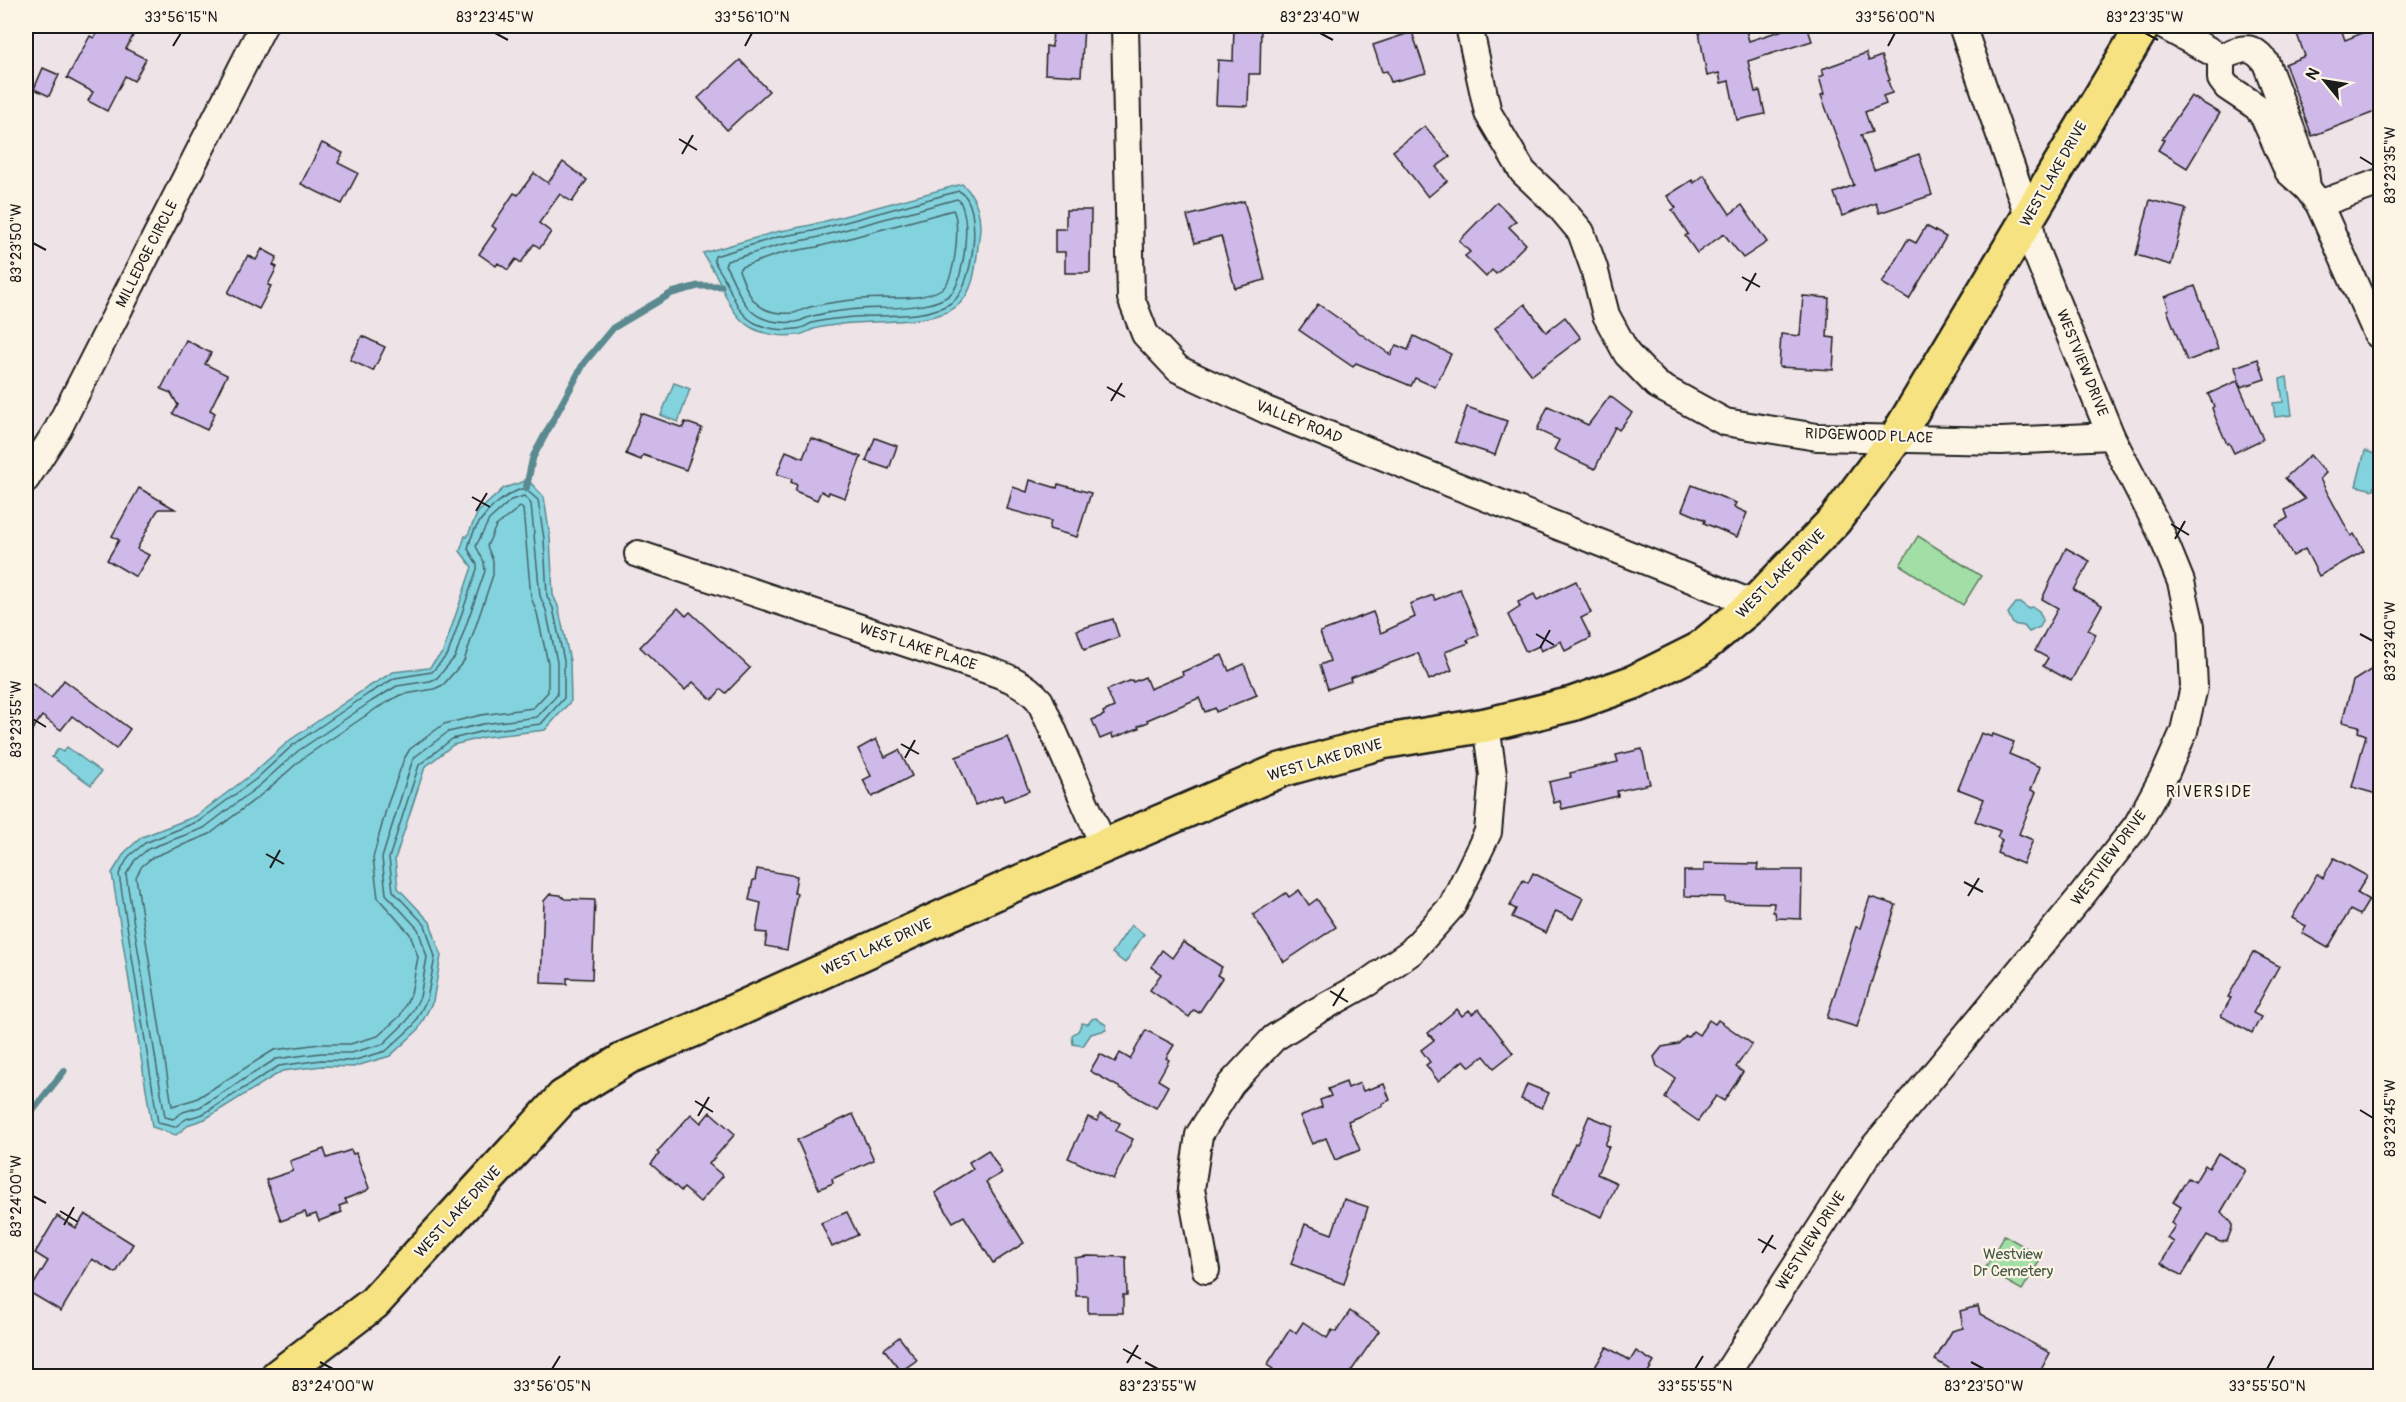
<svg xmlns="http://www.w3.org/2000/svg" width="2406" height="1402" font-family="Pangolin,sans-serif">
<style>
.green{fill:#a2dfa6;stroke:#5f7e61;stroke-width:1.5}
.water{fill:#83d3de;stroke:#5a8a90;stroke-width:1.5}
.lines{fill:none;stroke-linecap:round;stroke-linejoin:round}
.shore{stroke:#45656a;stroke-width:1.5}
.stream{stroke:#5a8a90;stroke-width:7}
.building{fill:#cfb9e9;stroke:#1c1c1c;stroke-width:1.5}
.minor-casing{stroke:#1c1c1c;stroke-width:30}
.major-casing{stroke:#1c1c1c;stroke-width:38}
.minor{stroke:#fcf5e5;stroke-width:26}
.major{stroke:#f7e281;stroke-width:33}
.ticks{fill:none;stroke:#1c1c1c;stroke-width:2}
.labels{text-anchor:middle;dominant-baseline:central;stroke-width:4.5;stroke-linejoin:round;paint-order:stroke}
.street-label{font-size:15px;fill:#1c1c1c;stroke:#fcf5e5}
.park-label{font-size:15px;fill:#445645;stroke:#fcf5e5}
.neighbourhood-label{font-size:16px;letter-spacing:1.5px;fill:#1c1c1c;stroke:#fcf5e5}
.neatline{fill:none;stroke:#1c1c1c;stroke-width:2}
.ticks-label{font-size:15px;text-anchor:middle;fill:#1c1c1c}
</style>
<rect width="100%" height="100%" fill="#eee3e6"/>
<filter id="ink" filterUnits="userSpaceOnUse"><feTurbulence type="fractalNoise" baseFrequency=".0167" numOctaves="2"/><feDisplacementMap in="SourceGraphic" scale="12" xChannelSelector="R" yChannelSelector="G"/><feConvolveMatrix kernelMatrix="1 2 1 2 8 2 1 2 1" color-interpolation-filters="sRGB"/></filter>
<g filter="url(#ink)">
<g class="green">
<polygon points="1918,536 1981,576 1963,605 1900,565"/>
<polygon points="2004,1235 2042,1257 2022,1290 1985,1269"/>
</g>
<g class="water">
<path d="M962,184C978,197 982,219 979,238C976,260 976,291 957,306C934,325 871,320 841,324C832,326 822,326 814,329C808,331 803,335 797,335C783,337 765,335 752,328C734,318 727,299 719,281C715,272 708,263 703,253L776,232L811,225Z"/>
<polygon points="2287,377 2292,415 2275,417 2273,403 2283,402 2280,379"/>
<polygon points="674,383 690,389 678,422 661,415"/>
<polygon points="2365,451 2378,455 2377,457 2380,458 2374,490 2356,486"/>
<polygon points="528,480 544,497 550,538 553,595 558,606 570,661 571,701 545,730 485,737 453,745 425,767 395,859 398,888 430,922 441,956 433,1001 418,1030 390,1056 353,1067 322,1066 282,1071 205,1119 190,1124 176,1135 152,1127 112,873 125,852 142,837 196,816 252,774 290,740 365,689 393,672 429,668 443,652 472,567 460,551 465,536 467,537 478,512 504,488"/>
<polygon points="2016,603 2021,603 2028,608 2033,607 2039,611 2043,620 2040,627 2029,632 2024,626 2013,624 2008,613"/>
<polygon points="67,747 101,772 91,785 52,757 58,749 63,752"/>
<polygon points="1131,925 1144,934 1125,963 1112,953"/>
<polygon points="1096,1018 1106,1025 1106,1030 1091,1034 1083,1046 1073,1044 1072,1035 1078,1031 1082,1023 1088,1024 1092,1019"/>
</g>
<g class="lines">
<g class="shore">
<path d="M959,191C985,203 973,290 951,303C921,321 878,313 844,318C834,319 822,320 812,323C807,325 802,329 795,329C783,331 767,329 755,323C736,313 733,293 723,276C720,270 716,266 714,260L715,256L778,237L813,231Z"/>
<path d="M957,199L960,201C968,219 966,235 964,255C962,265 960,281 954,290C938,313 875,306 849,310C837,311 825,313 813,316C807,317 802,321 796,322C784,323 770,322 760,317C740,307 736,282 725,265L727,261L780,245L815,238Z"/>
<path d="M953,210C961,222 955,280 943,288C920,303 887,296 861,299C844,301 824,303 807,308C803,309 799,312 794,313C785,314 771,313 763,308C750,302 744,283 739,270L741,267L782,253L817,247Z"/>
<path d="M524,488L538,500L544,539L547,596L553,608L564,661V698L541,724L484,731L452,739L419,765L389,858L393,891L425,925L435,957L427,999L413,1026L386,1051L352,1061L321,1060L279,1066L203,1114L186,1119L175,1127L158,1123L119,874L129,856L145,843L199,821L256,779L293,745L368,694L395,678L432,672L448,654L477,569V564L468,549C473,521 498,497 524,488Z"/>
<polygon points="524,496 531,504 540,596 546,610 557,662 557,695 537,717 483,724 448,732 416,756 412,762 382,858 386,894 418,929 427,957 420,997 407,1021 383,1044 351,1053 321,1053 276,1059 200,1107 183,1112 173,1119 165,1117 126,875 135,860 148,849 204,828 260,785 298,751 372,701 397,686 430,681 437,678 455,657 485,571 484,562 476,546 489,520 511,500"/>
<polygon points="520,507 523,509 531,597 537,613 548,663 548,692 533,708 481,715 444,724 410,749 404,759 387,806 373,858 378,898 410,934 418,957 411,994 400,1016 378,1036 350,1044 320,1044 274,1050 196,1099 172,1106 136,877 142,866 153,857 210,834 266,791 303,758 377,708 400,695 434,689 443,685 464,661 493,575 493,561 487,546 496,526"/>
</g>
<g class="stream">
<polyline points="526,489 533,457 584,363 613,328 672,293 698,286 721,286"/>
<polyline points="26,1119 64,1071"/>
</g>
</g>
<g class="building">
<polygon points="101,26 138,26 126,49 146,59 134,81 125,76 107,111 88,101 93,92 67,78 90,36 94,38"/>
<polygon points="1053,26 1084,26 1081,76 1045,74 1046,46 1052,47"/>
<polygon points="1234,26 1261,26 1260,74 1249,74 1248,106 1216,105 1218,60 1233,61"/>
<polygon points="1698,26 1730,26 1731,30 1745,27 1749,41 1795,26 1807,26 1812,41 1748,61 1755,92 1760,91 1765,114 1737,120 1729,81 1721,83 1719,73 1707,76"/>
<polygon points="2294,26 2340,26 2345,40 2380,26 2380,68 2373,70 2380,90 2380,110 2312,136 2285,64 2305,56"/>
<polygon points="1412,32 1426,73 1391,82 1387,71 1382,72 1373,45"/>
<polygon points="1866,53 1869,61 1881,56 1890,80 1888,81 1892,93 1883,96 1886,104 1865,112 1872,132 1861,135 1874,170 1919,154 1932,195 1879,213 1876,203 1842,216 1834,193 1854,185 1821,95 1824,94 1819,77 1824,75 1822,69"/>
<polygon points="740,60 769,91 727,130 698,98"/>
<polygon points="43,68 59,75 49,96 34,89"/>
<polygon points="2191,96 2220,113 2187,168 2158,150 2164,140 2162,139"/>
<polygon points="1425,126 1450,157 1436,167 1447,181 1428,197 1393,151"/>
<polygon points="322,143 343,153 338,163 358,173 342,204 301,184"/>
<polygon points="563,162 587,180 572,202 560,194 539,223 551,232 540,248 534,244 521,263 516,259 508,270 498,263 496,266 479,254 496,229 492,226 514,193 518,195 534,173 548,183"/>
<polygon points="1704,175 1730,214 1742,205 1767,242 1743,258 1724,234 1697,253 1685,236 1688,234 1672,210 1676,208 1667,196 1692,180 1694,183"/>
<polygon points="2150,200 2186,209 2171,265 2136,255"/>
<polygon points="1244,201 1265,280 1235,288 1221,236 1195,243 1187,216"/>
<polygon points="1497,202 1516,221 1509,227 1526,244 1496,274 1492,270 1486,277 1465,256 1470,252 1459,241"/>
<polygon points="1066,210 1091,210 1090,273 1065,273 1065,252 1055,252 1055,229 1066,229"/>
<polygon points="1926,226 1946,237 1909,299 1882,283 1908,239 1916,243"/>
<polygon points="262,249 277,257 273,265 277,267 268,285 271,286 259,309 228,293 248,255 256,260"/>
<polygon points="2195,286 2218,349 2187,361 2167,310 2169,309 2165,297"/>
<polygon points="1803,296 1829,298 1827,337 1835,338 1833,370 1779,367 1781,334 1800,336"/>
<polygon points="1318,304 1391,355 1396,345 1408,350 1414,336 1451,354 1435,387 1415,378 1411,386 1356,363 1353,367 1299,330"/>
<polygon points="1525,304 1546,332 1565,317 1581,338 1532,375 1495,328"/>
<polygon points="362,336 385,347 373,371 350,360"/>
<polygon points="186,340 211,353 205,364 227,375 210,410 215,413 207,430 173,414 178,405 171,393 161,389"/>
<polygon points="2258,359 2265,379 2241,387 2235,367"/>
<polygon points="2237,381 2263,439 2234,453 2229,443 2227,444 2216,419 2212,408 2214,406 2208,394"/>
<polygon points="1610,396 1632,413 1619,430 1615,427 1595,469 1554,450 1559,440 1537,430 1548,406 1588,425"/>
<polygon points="1467,407 1507,421 1495,455 1455,442"/>
<polygon points="641,413 683,428 685,422 702,428 686,470 643,455 641,460 626,454"/>
<polygon points="811,438 861,457 845,498 829,492 828,495 821,491 817,500 795,491 797,485 791,482 792,479 777,474 786,451 803,458"/>
<polygon points="875,438 897,446 889,469 866,461"/>
<polygon points="2310,455 2326,473 2320,479 2351,536 2354,534 2364,551 2319,576 2305,549 2293,556 2276,525 2288,518 2285,510 2305,499 2285,478"/>
<polygon points="1030,480 1057,488 1058,484 1091,493 1077,537 1049,529 1051,521 1007,509 1013,487 1027,492"/>
<polygon points="1692,485 1736,503 1734,507 1747,513 1737,537 1704,523 1705,520 1682,510"/>
<polygon points="139,488 175,509 159,509 156,513 137,549 149,555 136,577 107,560 119,540 112,536"/>
<polygon points="2066,548 2090,561 2074,590 2102,605 2088,630 2096,634 2071,681 2043,666 2048,658 2035,651 2058,608 2042,599"/>
<polygon points="1576,581 1591,613 1581,618 1591,638 1565,651 1561,641 1541,651 1539,646 1526,652 1508,615 1520,607 1518,602 1534,594 1537,600"/>
<polygon points="1460,589 1479,635 1467,640 1469,643 1445,652 1452,670 1429,680 1418,653 1350,678 1351,681 1328,689 1320,665 1330,661 1320,632 1373,612 1381,633 1415,617 1410,604 1433,595 1435,600"/>
<polygon points="678,608 686,616 690,612 750,668 726,693 721,689 712,700 693,682 685,690 640,647"/>
<polygon points="1113,619 1119,637 1084,650 1077,630"/>
<polygon points="1222,655 1229,671 1244,664 1257,695 1216,712 1215,708 1205,712 1199,698 1147,720 1148,722 1138,726 1139,728 1113,738 1112,734 1100,739 1092,720 1104,715 1103,712 1114,707 1107,690 1132,680 1133,682 1145,677 1150,689 1183,675 1182,672"/>
<polygon points="2380,664 2380,795 2352,787 2366,735 2358,732 2359,726 2342,722 2353,681"/>
<polygon points="26,679 51,698 64,680 130,729 116,749 72,716 61,730 42,716 26,739"/>
<polygon points="1981,733 1992,737 1993,734 2014,742 2009,754 2040,767 2031,790 2036,792 2019,834 2033,840 2023,864 1997,853 2002,840 1997,837 2000,831 1975,821 1984,799 1958,789"/>
<polygon points="1008,737 1029,791 1004,801 1002,795 975,805 956,757"/>
<polygon points="876,739 885,757 899,750 912,776 872,797 863,780 871,776 858,749"/>
<polygon points="1642,749 1650,784 1617,791 1618,796 1562,809 1560,801 1554,803 1549,782 1571,777 1570,773 1618,762 1616,755"/>
<polygon points="2334,858 2367,876 2357,893 2369,900 2360,915 2350,910 2328,948 2302,933 2306,926 2292,918 2317,874 2323,878"/>
<polygon points="1704,863 1758,864 1757,870 1802,870 1801,919 1776,918 1775,912 1773,912 1774,903 1725,902 1725,897 1684,896 1684,871 1704,871"/>
<polygon points="757,869 797,876 794,893 797,893 787,950 765,946 767,933 756,932 761,903 749,900 753,880 755,880"/>
<polygon points="1533,873 1583,898 1573,919 1556,911 1546,933 1512,917 1516,909 1510,906 1523,880 1528,883"/>
<polygon points="1299,890 1309,905 1317,899 1336,927 1284,962 1253,915 1286,893 1289,897"/>
<polygon points="550,894 560,895 565,899 595,900 592,979 567,978 567,984 541,983 544,901"/>
<polygon points="1870,897 1896,905 1857,1027 1827,1018 1856,927 1860,928"/>
<polygon points="1183,942 1222,967 1217,975 1222,978 1199,1013 1194,1010 1189,1017 1150,990 1161,974 1151,967 1162,950 1172,958"/>
<polygon points="2253,952 2279,966 2253,1013 2261,1017 2252,1033 2221,1016 2231,998 2228,997"/>
<polygon points="1457,1009 1462,1016 1469,1010 1472,1014 1479,1009 1513,1053 1494,1068 1484,1056 1470,1067 1464,1060 1438,1081 1426,1065 1430,1062 1421,1050 1434,1040 1428,1033"/>
<polygon points="1709,1020 1715,1024 1718,1020 1752,1044 1736,1067 1743,1072 1724,1101 1716,1096 1698,1121 1665,1098 1675,1078 1657,1066 1654,1057 1662,1047 1678,1044 1686,1036 1688,1037 1693,1031 1699,1035"/>
<polygon points="1146,1030 1174,1045 1166,1058 1169,1060 1158,1080 1168,1086 1156,1108 1090,1071 1100,1054 1115,1062 1120,1053 1130,1059"/>
<polygon points="1346,1082 1348,1088 1360,1083 1363,1091 1384,1084 1390,1100 1382,1104 1383,1106 1348,1121 1360,1150 1335,1160 1326,1138 1312,1144 1300,1116 1322,1107 1320,1100 1331,1096 1328,1089"/>
<polygon points="1527,1084 1549,1093 1542,1108 1521,1099"/>
<polygon points="710,1112 735,1134 709,1164 723,1176 700,1202 684,1188 681,1191 651,1164 659,1154 657,1152 691,1114 701,1123"/>
<polygon points="853,1114 874,1160 832,1179 833,1183 819,1189 797,1140"/>
<polygon points="1100,1114 1120,1123 1116,1131 1133,1139 1113,1179 1068,1158 1088,1117 1097,1121"/>
<polygon points="1589,1116 1613,1126 1605,1145 1609,1147 1597,1174 1617,1183 1602,1217 1552,1195 1575,1143 1577,1144"/>
<polygon points="324,1149 327,1158 351,1150 353,1154 356,1153 369,1188 366,1191 345,1199 347,1203 339,1206 342,1212 319,1221 316,1214 307,1217 305,1212 281,1221 266,1180 293,1171 290,1161"/>
<polygon points="988,1150 1002,1173 986,1182 1024,1243 993,1263 964,1216 953,1222 935,1193 973,1169 969,1162"/>
<polygon points="2218,1153 2246,1170 2221,1212 2232,1223 2232,1228 2227,1241 2220,1242 2207,1235 2182,1276 2161,1263 2174,1242 2167,1238 2175,1226 2171,1223 2181,1207 2173,1202 2188,1178 2195,1182 2205,1165 2209,1168"/>
<polygon points="1344,1199 1368,1207 1344,1284 1291,1264 1305,1224 1332,1234"/>
<polygon points="847,1212 858,1235 832,1247 821,1223"/>
<polygon points="85,1214 133,1244 116,1273 92,1259 61,1311 29,1292 48,1261 35,1253 57,1216 76,1228"/>
<polygon points="1088,1256 1126,1257 1127,1295 1123,1295 1123,1313 1088,1313 1088,1296 1076,1296 1075,1258"/>
<polygon points="1978,1306 1980,1314 2050,1353 2037,1377 1963,1377 1935,1360 1952,1331 1963,1328 1960,1311"/>
<polygon points="1350,1311 1379,1331 1347,1377 1268,1377 1273,1369 1267,1365 1290,1329 1296,1333 1303,1322 1327,1338 1332,1330 1336,1332"/>
<polygon points="899,1337 917,1360 901,1371 884,1349"/>
<polygon points="1607,1347 1630,1361 1636,1351 1654,1362 1648,1372 1655,1377 1589,1377"/>
</g>
<g class="lines">
<defs>
<g id="minor">
<polyline points="1125,26 1131,298 1145,334 1178,369 1266,410 1754,604"/>
<polyline points="1469,26 1488,113 1523,172 1559,206 1581,232 1594,268 1606,315 1627,354 1657,385 1725,422 1817,437 2001,441 2111,436"/>
<polyline points="2164,26 2221,57"/>
<polyline points="2221,57 2221,79 2227,87 2257,107 2264,117 2288,171 2307,188 2319,204 2377,334 2380,336"/>
<path d="M2221,57C2241,49 2251,42 2266,63L2304,163L2307,188"/>
<polyline points="2319,204 2380,182"/>
<polyline points="26,479 58,429 263,26"/>
<path d="M638,554L978,667C1002,675 1023,681 1040,701L1104,846"/>
<polyline points="1206,1270 1191,1189 1199,1135 1231,1084 1274,1038 1315,1012 1367,983 1411,952 1452,906 1488,832 1493,775 1486,725"/>
<polyline points="1725,1376 1868,1154 2083,894 2137,825 2166,772 2184,731 2194,687 2191,626 2181,582 2161,533 2111,436 2034,247 2029,218 1962,26"/>
</g>
<polyline id="major" points="278,1376 374,1303 563,1097 628,1057 693,1030 1020,882 1281,770 1382,742 1486,725 1572,704 1634,682 1698,650 1754,604 1835,520 1896,438 2143,26"/>
</defs>
<use href="#minor" class="minor-casing"/>
<use href="#major" class="major-casing"/>
<use href="#minor" class="minor"/>
<use href="#major" class="major"/>
</g>
</g>
<path class="ticks" d="M495,33L508,40M1320,33L1333,40M2145,33L2158,40M173,46L181,33M745,46L752,33M1888,46L1895,33M679,139L697,150M682,154L693,135M2360,157L2373,165M33,243L46,250M1742,277L1760,287M1746,291L1756,273M1107,387L1125,397M1111,401L1122,383M472,497L490,507M476,511L487,493M2171,524L2189,535M2175,539L2185,521M1536,634L1554,645M2360,634L2373,641M1540,648L1550,630M33,719L46,727M901,744L919,754M905,758L915,740M266,854L284,864M270,868L280,850M1964,882L1983,892M1968,896L1979,878M1330,991L1348,1002M1333,1006L1344,988M695,1101L713,1112M2360,1110L2373,1118M698,1116L709,1097M33,1196L46,1203M60,1211L78,1222M64,1225L74,1207M1758,1239L1776,1249M1762,1253L1773,1235M1123,1349L1141,1359M320,1362L333,1369M1145,1362L1158,1369M1971,1362L1984,1369M1127,1363L1138,1345M552,1369L560,1356M1695,1369L1703,1356M2267,1369L2274,1356"/>
<g class="labels">
<g class="street-label">
<text transform="translate(2054 174) rotate(-60)">WEST LAKE DRIVE</text>
<text transform="translate(147 254) rotate(-63)">MILLEDGE CIRCLE</text>
<text transform="translate(2082 363) rotate(68)">WESTVIEW DRIVE</text>
<text transform="translate(1299 422) rotate(22)">VALLEY ROAD</text>
<text transform="translate(1869 436) rotate(2)">RIDGEWOOD PLACE</text>
<text transform="translate(1781 574) rotate(-45)">WEST LAKE DRIVE</text>
<text transform="translate(918 647) rotate(18)">WEST LAKE PLACE</text>
<text transform="translate(1325 760) rotate(-16)">WEST LAKE DRIVE</text>
<text transform="translate(2109 858) rotate(-53)">WESTVIEW DRIVE</text>
<text transform="translate(877 947) rotate(-24)">WEST LAKE DRIVE</text>
<text transform="translate(458 1212) rotate(-47)">WEST LAKE DRIVE</text>
<text transform="translate(1811 1241) rotate(-57)">WESTVIEW DRIVE</text>
</g>
<g class="park-label">
<text x="2013" y="1254">Westview<tspan x="2013" dy="17">Dr Cemetery</tspan></text>
</g>
<g class="neighbourhood-label">
<text x="2209" y="792">RIVERSIDE</text>
</g>
</g>
<rect width="2406" height="1402" fill="none" stroke="#fcf5e5" stroke-width="66"/>
<g transform="translate(2325 81) rotate(300)" stroke="#fcf5e5" stroke-width="4.5" paint-order="stroke">
<path d="M0-4.5L10 22L0 15L-10 22Z" fill="#1c1c1c"/>
<text y="-9" font-size="16" font-weight="bold" text-anchor="middle" fill="#1c1c1c">N</text>
</g>
<rect x="33" y="33" width="2340" height="1336" class="neatline"/>
<g class="ticks-label">
<text x="181" y="22">33°56'15"N</text>
<text x="495" y="22">83°23'45"W</text>
<text x="752" y="22">33°56'10"N</text>
<text x="1320" y="22">83°23'40"W</text>
<text x="1895" y="22">33°56'00"N</text>
<text x="2145" y="22">83°23'35"W</text>
<text transform="translate(2390 165) rotate(-90)" y="5">83°23'35"W</text>
<text transform="translate(16 243) rotate(-90)" y="5">83°23'50"W</text>
<text transform="translate(2390 641) rotate(-90)" y="5">83°23'40"W</text>
<text transform="translate(16 719) rotate(-90)" y="5">83°23'55"W</text>
<text transform="translate(2390 1118) rotate(-90)" y="5">83°23'45"W</text>
<text transform="translate(16 1196) rotate(-90)" y="5">83°24'00"W</text>
<text x="333" y="1391">83°24'00"W</text>
<text x="552" y="1391">33°56'05"N</text>
<text x="1158" y="1391">83°23'55"W</text>
<text x="1695" y="1391">33°55'55"N</text>
<text x="1984" y="1391">83°23'50"W</text>
<text x="2267" y="1391">33°55'50"N</text>
</g>
</svg>
